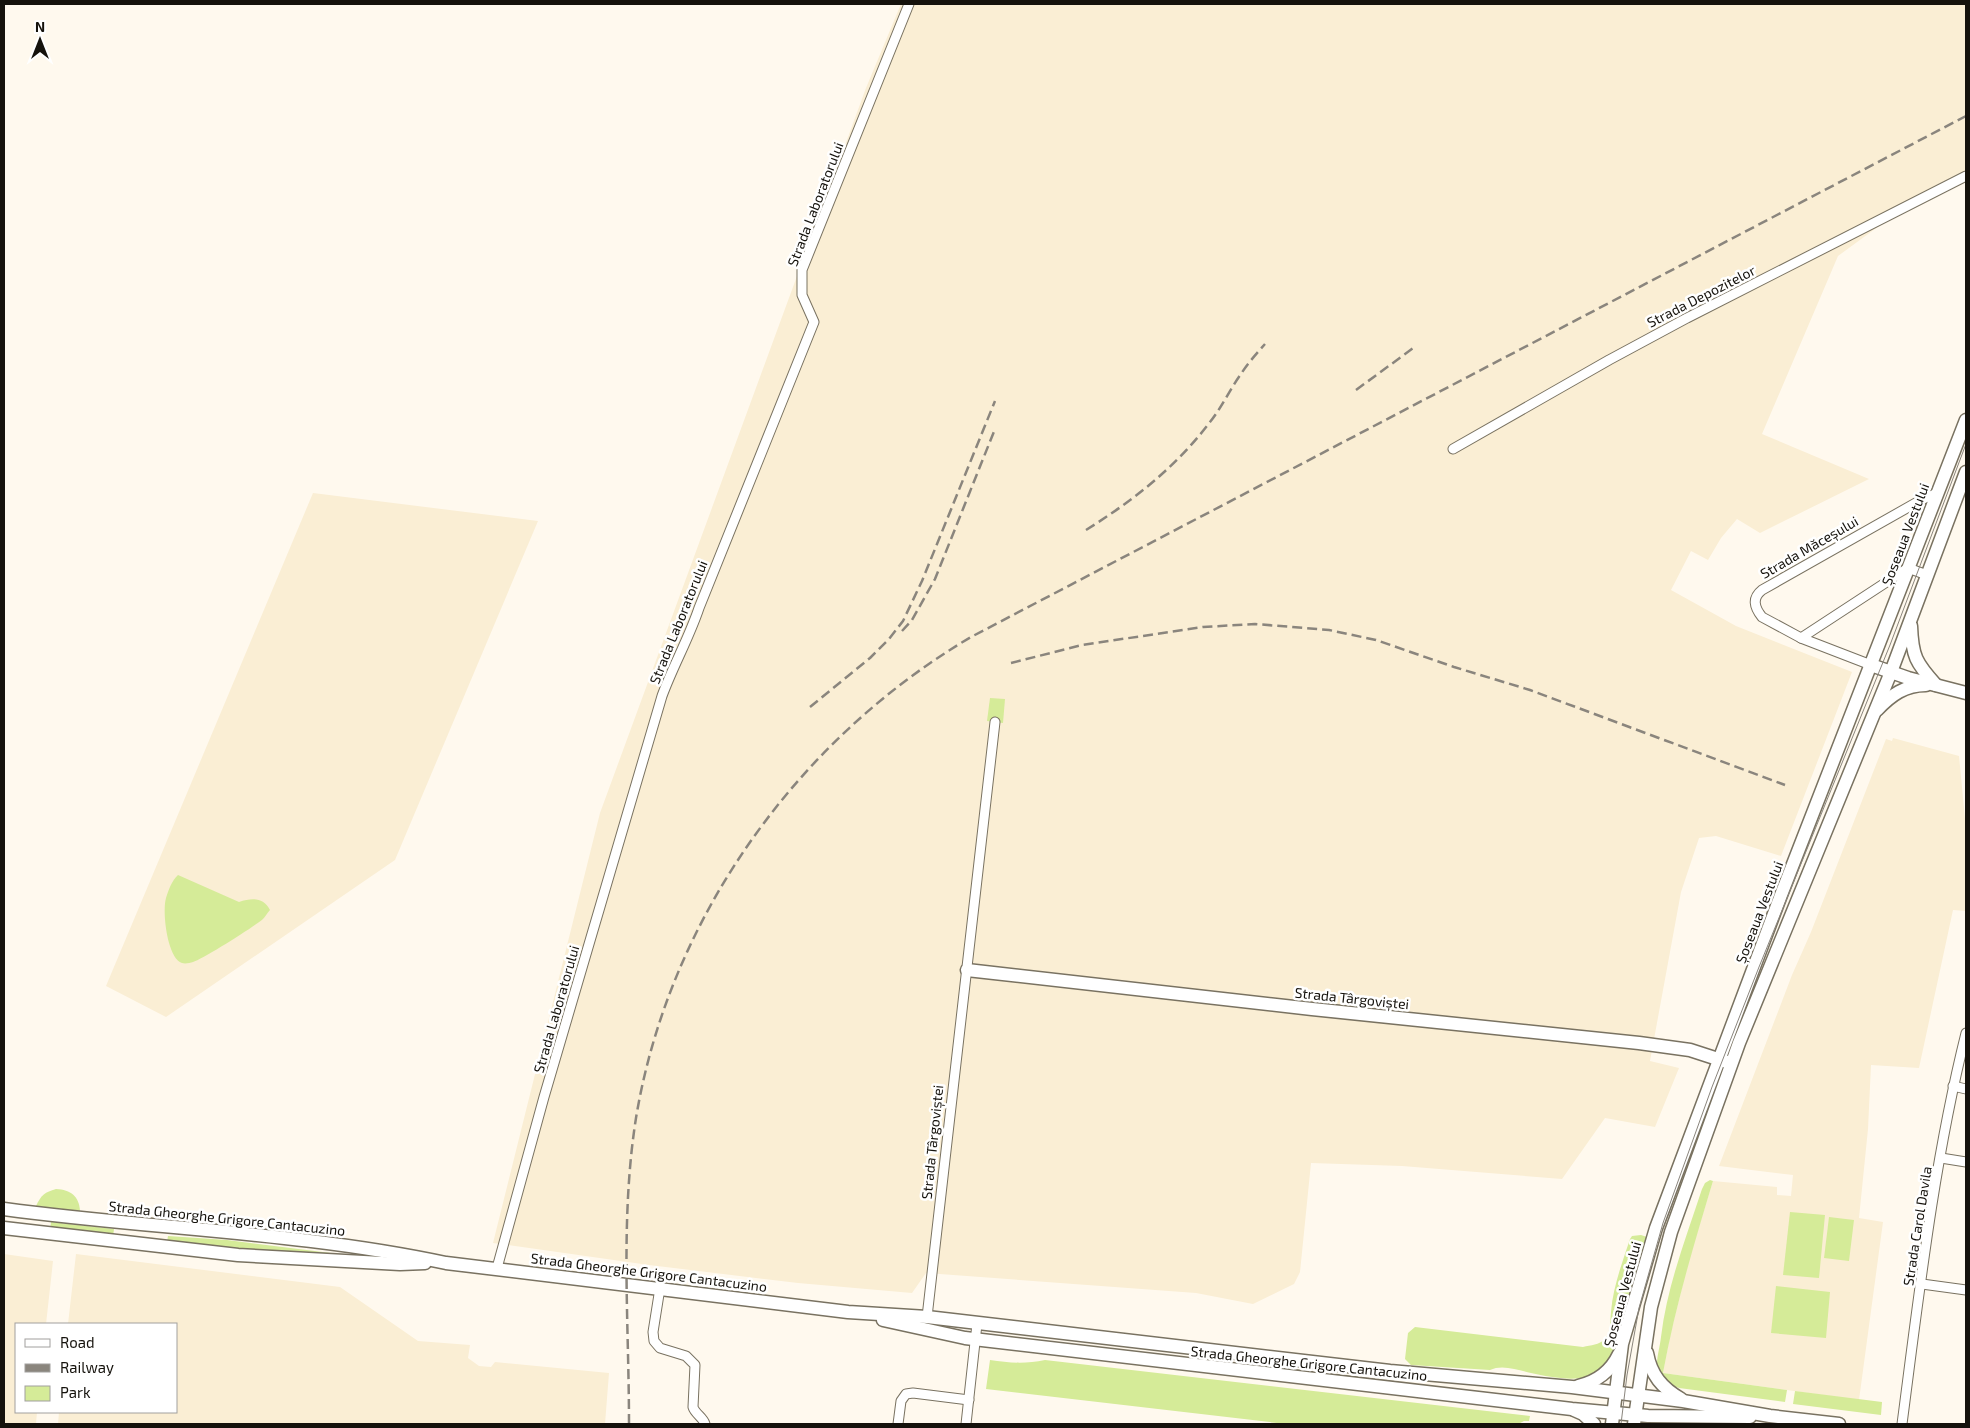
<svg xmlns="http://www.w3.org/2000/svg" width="1970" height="1428" font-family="'Exo 2',sans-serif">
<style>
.built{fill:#faeed4}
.green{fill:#d5eb98}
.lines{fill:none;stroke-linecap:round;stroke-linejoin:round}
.street-casing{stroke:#797261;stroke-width:11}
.secondary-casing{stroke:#797261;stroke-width:15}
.street{stroke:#fff;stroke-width:9}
.secondary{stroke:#fff;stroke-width:12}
.tram{stroke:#8a857d;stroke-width:1}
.rail{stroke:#8a857d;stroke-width:2.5;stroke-dasharray:10 5;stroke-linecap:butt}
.labels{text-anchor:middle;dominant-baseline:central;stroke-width:5;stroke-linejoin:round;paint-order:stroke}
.street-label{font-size:14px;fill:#15120c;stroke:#fff}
</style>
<rect width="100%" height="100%" fill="#fff9ee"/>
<g class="built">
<polygon points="901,4 1966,4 1966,170 1931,188 1838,256 1762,434 1869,479 1760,533 1737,519 1721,538 1708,560 1691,551 1671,590 1736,626 1852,672 1781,856 1716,836 1699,838 1681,892 1650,1061 1679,1068 1655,1127 1605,1118 1562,1179 1402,1166 1311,1163 1300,1272 1294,1284 1253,1304 1196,1293 926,1273 912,1293 798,1283 649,1265 493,1243 600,813 866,88"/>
<polygon points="313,493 538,521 395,860 166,1017 106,986"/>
<polygon points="1893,738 1959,756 1966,829 1966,911 1953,910 1919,1068 1871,1065 1868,1129 1859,1218 1883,1222 1859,1400 1663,1373 1670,1336 1689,1259 1713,1181 1777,1187 1777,1195 1791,1196 1793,1175 1719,1166 1792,975 1811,932 1886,739 1892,741"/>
<polygon points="4,1254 53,1261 46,1324 16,1324 16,1412 37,1412 36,1424 4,1424"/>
<polygon points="76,1254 340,1287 418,1341 470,1345 468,1358 479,1366 491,1367 495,1362 609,1373 605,1424 58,1424 59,1412 176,1412 176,1324 68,1324"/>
</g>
<g class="green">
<polygon points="990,698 1005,699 1003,723 987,721"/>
<path d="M178,875L239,902C252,898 263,897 270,910C267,913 265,917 263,919C255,926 203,959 193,962C190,963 185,964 182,963C167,958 162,911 166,898C168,891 172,880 178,875Z"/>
<path d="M1710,1180L1713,1181C1694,1244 1675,1307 1663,1373L1787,1390L1785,1402L1679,1388C1669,1385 1658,1376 1657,1364C1657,1356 1660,1346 1661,1337C1667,1286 1686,1238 1702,1189L1705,1183Z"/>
<path d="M56,1189C71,1190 79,1196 80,1211L36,1206C41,1195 45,1192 56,1189Z"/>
<polygon points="1790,1212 1825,1215 1819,1278 1783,1275"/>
<polygon points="1829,1217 1854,1220 1849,1261 1824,1258"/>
<polygon points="51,1222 114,1229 113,1237 50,1230"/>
<path d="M1641,1235L1647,1237L1645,1242L1614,1353C1611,1357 1609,1363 1606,1367C1587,1385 1555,1378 1531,1373C1518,1370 1502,1364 1490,1370L1411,1365L1405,1359L1408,1333L1415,1327L1583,1347C1591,1345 1599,1345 1605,1339C1611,1331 1610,1321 1611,1312C1613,1287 1622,1263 1630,1239L1632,1236Z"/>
<polygon points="168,1236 227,1240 347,1255 224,1250 167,1242"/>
<polygon points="1776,1286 1830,1292 1826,1338 1771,1333"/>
<path d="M990,1360C1009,1363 1026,1364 1045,1360L1530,1416L1529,1421H1524L1518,1424H1286L986,1389Z"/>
<polygon points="1795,1391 1882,1402 1881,1415 1793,1404"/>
</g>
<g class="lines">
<defs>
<g id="street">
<polyline points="1453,449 1609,360 1687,318 1966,176"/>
<polyline points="1801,638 1908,568 1927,575"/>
<path d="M1871,665L1801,638L1762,617C1754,607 1752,598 1762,590L1921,500L1937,493"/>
<polyline points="1953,1086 1966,1089"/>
<polyline points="1941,1158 1966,1162"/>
<path d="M497,1268L544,1097L662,696C673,666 689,638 699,608L814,322L802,295V270L909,4"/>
<polyline points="1922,1284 1966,1290"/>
<path d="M660,1288L653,1332L654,1341L660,1348L686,1356L695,1365L693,1407C695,1414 703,1417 705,1424"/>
<polyline points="927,1317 995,722"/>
<polyline points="898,1424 901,1401 906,1394 913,1393 969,1400"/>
<polyline points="966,1424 977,1324"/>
<path d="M1902,1424C1919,1294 1934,1161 1966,1033"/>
</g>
<g id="secondary">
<path d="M1911,626C1912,656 1916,663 1936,685"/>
<polyline points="1871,665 1908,678 1966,693"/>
<path d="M1877,710C1891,695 1905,685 1926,685"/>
<polyline points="967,970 1312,1009 1639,1043 1690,1050 1727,1062"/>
<path d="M4,1209C151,1229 301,1232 446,1263L848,1312L927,1317L1390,1371L1572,1387L1683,1401L1770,1416L1839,1424"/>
<polyline points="4,1228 238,1255 400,1264 425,1263"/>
<polyline points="883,1320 965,1338 1572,1409 1648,1416 1750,1417"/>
<path d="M1647,1353C1651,1375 1662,1388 1681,1399"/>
<path d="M1578,1386C1596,1382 1611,1371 1619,1354"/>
<polyline points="1574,1410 1583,1414 1594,1424"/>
<polyline points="1612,1424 1622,1344 1656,1228 1781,895 1966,420"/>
<polyline points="1634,1424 1651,1307 1671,1232 1739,1043 1891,672 1966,472"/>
</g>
</defs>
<use href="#street" class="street-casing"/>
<use href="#secondary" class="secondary-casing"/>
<use href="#street" class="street"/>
<use href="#secondary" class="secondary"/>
<polyline class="tram" points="1621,1424 1627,1375 1639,1308 1663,1223 1712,1087 1759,967 1890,645 1966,444"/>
<g class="rail">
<polyline points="1356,390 1416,346"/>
<path d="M1086,530C1134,500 1176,467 1210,422C1222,407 1230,389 1241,374C1248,363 1257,353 1265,344"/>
<polyline points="902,631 912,620 935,579 995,429"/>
<polyline points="1011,663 1082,645 1203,627 1255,624 1329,630 1376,640 1454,667 1530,690 1785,785"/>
<polyline points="810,707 870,658 889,639 903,621 922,581 995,401"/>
<path d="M629,1424C629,1323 620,1219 636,1118C669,918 798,739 971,637L1966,116"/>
</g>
</g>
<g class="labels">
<g class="street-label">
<text transform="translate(815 204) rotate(-69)">Strada Laboratorului</text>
<text transform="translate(1701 296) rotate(-27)">Strada Depozitelor</text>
<text transform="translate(1905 534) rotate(-69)">Șoseaua Vestului</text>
<text transform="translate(1809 547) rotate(-30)">Strada Măceșului</text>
<text transform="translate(678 622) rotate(-68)">Strada Laboratorului</text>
<text transform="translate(1759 912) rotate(-69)">Șoseaua Vestului</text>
<text transform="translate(1352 998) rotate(6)">Strada Târgoviștei</text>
<text transform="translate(556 1009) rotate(-74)">Strada Laboratorului</text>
<text transform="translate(932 1142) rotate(-84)">Strada Târgoviștei</text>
<text transform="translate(227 1218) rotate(6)">Strada Gheorghe Grigore Cantacuzino</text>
<text transform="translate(1917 1226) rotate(-81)">Strada Carol Davila</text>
<text transform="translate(649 1272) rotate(7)">Strada Gheorghe Grigore Cantacuzino</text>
<text transform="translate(1622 1294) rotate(-75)">Șoseaua Vestului</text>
<text transform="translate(1309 1363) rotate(6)">Strada Gheorghe Grigore Cantacuzino</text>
</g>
</g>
<rect width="1970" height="1428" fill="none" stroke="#15120c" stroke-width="10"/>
<rect x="15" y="1323" width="162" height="90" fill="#ffffff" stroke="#a1a09e"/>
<rect x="25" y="1339" width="25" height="8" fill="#ffffff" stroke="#a1a09e"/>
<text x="60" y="1348" font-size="15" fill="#15120c">Road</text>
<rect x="25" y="1364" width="25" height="8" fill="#8a857d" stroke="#a1a09e"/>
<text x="60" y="1373" font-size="15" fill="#15120c">Railway</text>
<rect x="25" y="1386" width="25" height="15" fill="#d5eb98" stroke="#a1a09e"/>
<text x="60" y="1398" font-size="15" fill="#15120c">Park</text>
<g transform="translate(40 40)" stroke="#ffffff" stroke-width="4" paint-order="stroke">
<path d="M0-4L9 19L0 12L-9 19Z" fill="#15120c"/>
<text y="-8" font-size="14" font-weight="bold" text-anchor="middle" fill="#15120c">N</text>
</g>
</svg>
